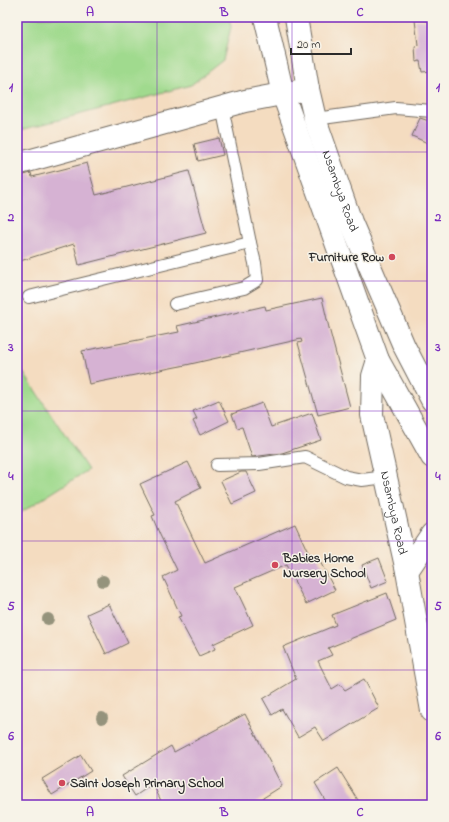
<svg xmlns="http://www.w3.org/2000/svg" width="449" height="822" font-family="'Indie Flower',sans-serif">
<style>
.green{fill:#a0da8e;stroke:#66825c}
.building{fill:#d6b2d3}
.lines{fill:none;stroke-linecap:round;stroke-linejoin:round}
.lane-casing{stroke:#71695f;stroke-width:14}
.street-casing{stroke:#71695f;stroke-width:24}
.secondary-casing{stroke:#71695f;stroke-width:24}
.lane{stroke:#fff;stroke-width:12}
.street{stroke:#fff;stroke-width:22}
.secondary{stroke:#fff;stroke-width:22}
.tree{fill:#95937c}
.grid{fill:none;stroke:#7b2cbf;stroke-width:1;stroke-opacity:0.55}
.poi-dot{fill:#d1495b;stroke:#f7f3e8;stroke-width:1.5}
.labels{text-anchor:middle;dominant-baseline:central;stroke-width:3;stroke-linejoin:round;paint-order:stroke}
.street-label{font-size:13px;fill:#2b2b2b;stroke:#f7f3e8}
.poi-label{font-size:13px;font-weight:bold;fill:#2b2b2b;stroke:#f7f3e8;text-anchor:start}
.neatline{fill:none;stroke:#7b2cbf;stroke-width:1.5}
.grid-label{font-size:13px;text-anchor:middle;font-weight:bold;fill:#7b2cbf}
</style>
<rect width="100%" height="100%" fill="#f7f3e8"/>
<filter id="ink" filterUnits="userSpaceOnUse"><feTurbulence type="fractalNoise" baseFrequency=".025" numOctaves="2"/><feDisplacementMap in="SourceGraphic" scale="8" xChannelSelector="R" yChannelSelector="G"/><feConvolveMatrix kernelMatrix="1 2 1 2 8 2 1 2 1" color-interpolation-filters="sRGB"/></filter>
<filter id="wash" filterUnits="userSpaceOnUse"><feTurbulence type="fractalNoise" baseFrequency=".012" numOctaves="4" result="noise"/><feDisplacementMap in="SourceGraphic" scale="16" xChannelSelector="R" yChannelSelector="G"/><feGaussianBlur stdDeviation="0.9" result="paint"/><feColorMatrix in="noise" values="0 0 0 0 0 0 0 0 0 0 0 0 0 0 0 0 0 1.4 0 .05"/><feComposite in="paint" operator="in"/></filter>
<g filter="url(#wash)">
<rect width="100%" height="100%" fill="#f4dcc0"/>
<g class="green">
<polygon points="17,17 229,17 231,27 223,60 191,85 17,131"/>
<polygon points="17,363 88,470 17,515"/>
</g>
<g id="blocks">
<g class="building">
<polygon points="415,20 432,21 432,71 422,72 420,61 416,62 415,46 418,45"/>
<polygon points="420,118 432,122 432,145 412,136"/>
<polygon points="219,138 223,155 198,161 194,144"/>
<polygon points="87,163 96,195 189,171 206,233 79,265 74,244 17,262 17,177 31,173 32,177"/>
<polygon points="322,298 329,328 350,407 318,415 298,343 302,342 301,339 186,365 89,384 82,351 179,332 177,326 265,306 266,310"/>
<polygon points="219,400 229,421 200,435 193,421 197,419 193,411"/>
<polygon points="262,403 271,427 312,413 321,440 282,453 252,457 242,427 237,428 232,414"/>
<polygon points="188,462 201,488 175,501 205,563 295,524 311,559 317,556 335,590 306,604 286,565 235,587 253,625 213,644 215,649 199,656 178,617 181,616 163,577 177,570 160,535 152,516 155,515 140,484"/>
<polygon points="241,472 246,472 256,493 232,504 221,481"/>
<polygon points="379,558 388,581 371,588 362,565"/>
<polygon points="387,593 396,620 328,648 332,655 318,661 332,689 340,684 345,690 364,679 379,708 324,741 315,727 298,737 282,709 272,715 263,699 296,679 283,647 336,625 332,615"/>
<polygon points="109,604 128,643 106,654 87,614"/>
<polygon points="245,714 282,786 252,805 163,805 153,784 135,796 122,776 171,746 174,752"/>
<polygon points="81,755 91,771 52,795 42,779"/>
<polygon points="338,768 361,805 328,805 315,783"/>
</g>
</g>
</g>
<g filter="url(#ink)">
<use href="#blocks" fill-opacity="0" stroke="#71695f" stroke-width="1"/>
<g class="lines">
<defs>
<g id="lane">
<polyline points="315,119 396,108 432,111"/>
<polyline points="29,297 250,243 222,107"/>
<polyline points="175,304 244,288 257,280 255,263 250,243"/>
<polyline points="217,465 259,464 305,457 346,477 362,480 386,477"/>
</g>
<polyline id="street" points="17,164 245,101 308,89"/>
<g id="secondary">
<polyline points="265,17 283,94 378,360 432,457"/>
<path id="s1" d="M296,17L308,89L315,119L351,222L404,346L432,400"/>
<path id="s2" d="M378,360L373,376L372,415L407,571L432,711"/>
<polyline points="407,571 432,534"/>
</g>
</defs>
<use href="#lane" class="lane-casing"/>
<use href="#street" class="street-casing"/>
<use href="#secondary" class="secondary-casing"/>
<use href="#lane" class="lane"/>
<use href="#street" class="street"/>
<use href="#secondary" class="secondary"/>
</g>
<g class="tree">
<circle cx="103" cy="581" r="6"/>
<circle cx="48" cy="619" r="6"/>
<circle cx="102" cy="718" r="6"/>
</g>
</g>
<path class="grid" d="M157,17V805M292,17V805M17,152H432M17,281H432M17,411H432M17,541H432M17,670H432"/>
<g class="poi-dot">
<circle cx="392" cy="257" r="4"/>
<circle cx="275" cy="565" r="4"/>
<circle cx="62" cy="783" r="4"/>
</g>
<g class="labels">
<g class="street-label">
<text stroke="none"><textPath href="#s1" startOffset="180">Nsambya Road</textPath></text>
<text stroke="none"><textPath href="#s2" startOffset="156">Nsambya Road</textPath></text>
</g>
<g class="poi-label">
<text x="384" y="257" text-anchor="end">Furniture Row</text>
<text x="283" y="558">Babies Home<tspan x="283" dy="15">Nursery School</tspan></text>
<text x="70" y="783">Saint Joseph Primary School</text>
</g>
</g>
<rect width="449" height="822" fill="none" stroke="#f7f3e8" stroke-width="44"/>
<path d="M291 48v6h60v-6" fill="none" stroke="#2b2b2b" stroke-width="2"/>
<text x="297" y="48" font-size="12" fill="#2b2b2b" stroke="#f7f3e8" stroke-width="3" paint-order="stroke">20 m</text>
<rect x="22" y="22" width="405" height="778" class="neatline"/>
<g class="grid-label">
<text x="90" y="16">A</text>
<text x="224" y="16">B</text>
<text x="360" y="16">C</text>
<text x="11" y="91">1</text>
<text x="438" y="91">1</text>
<text x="11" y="221">2</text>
<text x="438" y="221">2</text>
<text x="11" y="351">3</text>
<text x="438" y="351">3</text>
<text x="11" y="480">4</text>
<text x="438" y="480">4</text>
<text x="11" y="610">5</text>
<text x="438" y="610">5</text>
<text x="11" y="740">6</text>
<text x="438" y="740">6</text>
<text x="90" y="816">A</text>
<text x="224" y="816">B</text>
<text x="360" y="816">C</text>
</g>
</svg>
